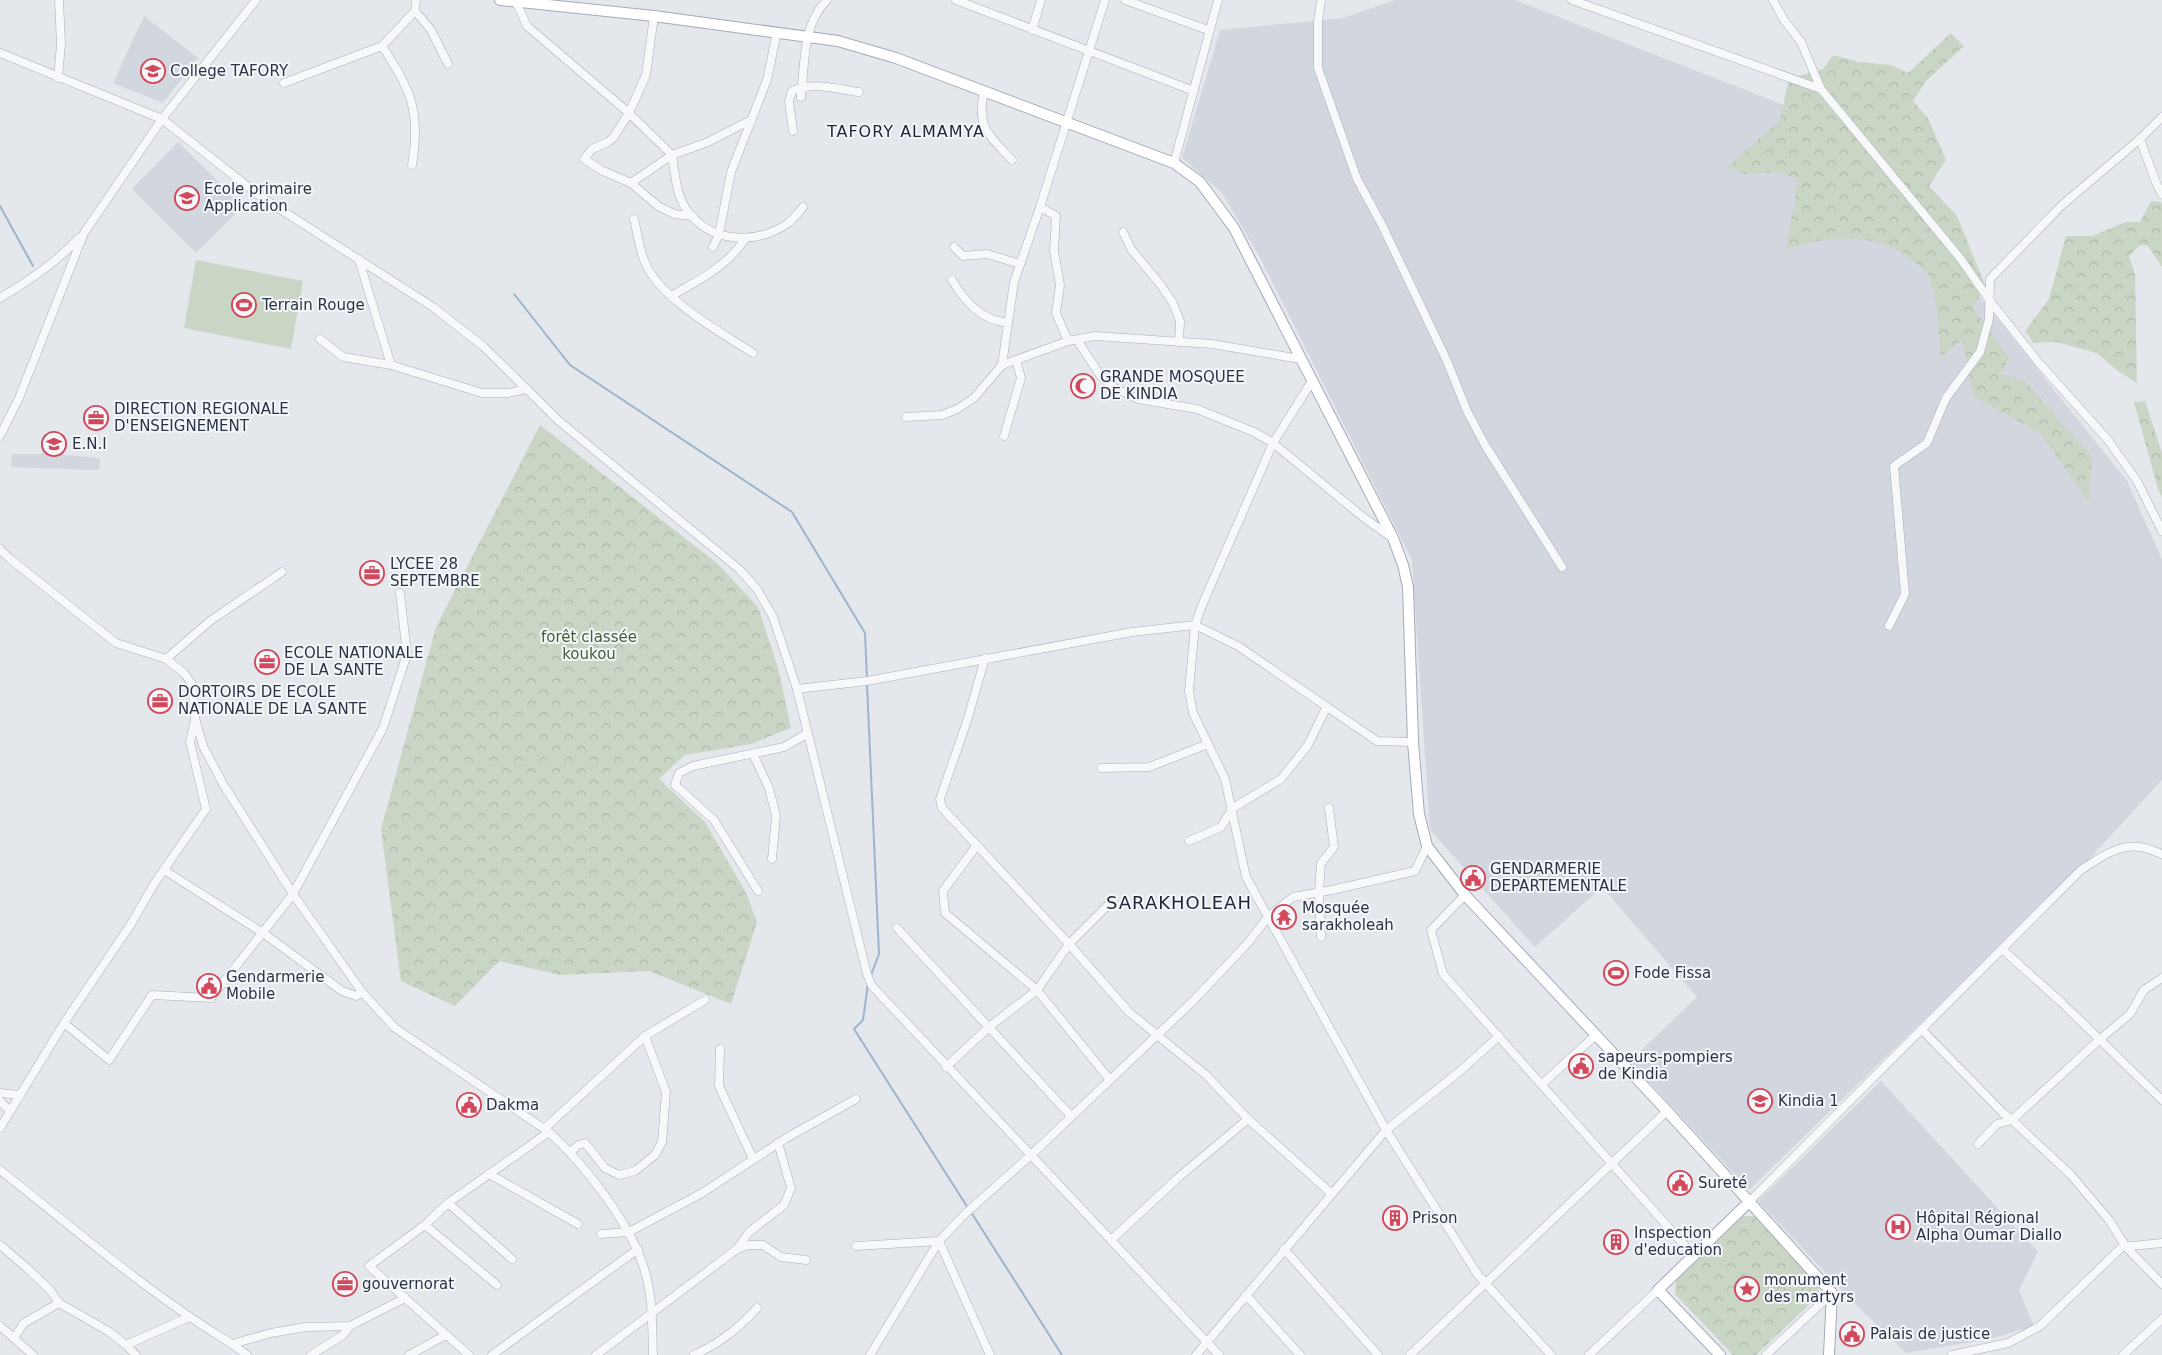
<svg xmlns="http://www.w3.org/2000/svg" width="2162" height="1355" font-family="'DejaVu Sans',sans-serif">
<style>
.built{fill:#d2d6de}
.forest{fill:url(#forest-crowns)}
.pitch{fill:#c9d6c5}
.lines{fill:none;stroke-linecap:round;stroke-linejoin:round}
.stream{stroke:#9fb4cc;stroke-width:2}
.minor-casing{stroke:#a9aeb7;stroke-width:9}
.major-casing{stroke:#a3abb8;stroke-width:12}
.minor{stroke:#f7f8fa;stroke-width:8}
.major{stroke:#fff;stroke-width:10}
.labels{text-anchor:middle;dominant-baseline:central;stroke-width:4;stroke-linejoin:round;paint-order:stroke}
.poi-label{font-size:15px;fill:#2b3445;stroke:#f4f6f9;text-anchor:start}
.park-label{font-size:15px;fill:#3f6138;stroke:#f4f6f9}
.neighbourhood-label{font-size:16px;letter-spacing:1px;fill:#1d2536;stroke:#f4f6f9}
.quarter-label{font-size:18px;letter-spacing:1px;fill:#1d2536;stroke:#f4f6f9}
</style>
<defs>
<pattern id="forest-crowns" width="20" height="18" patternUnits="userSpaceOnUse" patternTransform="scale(1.25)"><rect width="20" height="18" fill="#c9d6c5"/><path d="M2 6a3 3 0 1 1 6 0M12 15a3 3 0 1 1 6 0" fill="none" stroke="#adb8ab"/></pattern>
</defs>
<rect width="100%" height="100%" fill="#e4e7ec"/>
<g class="built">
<polygon points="1395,0 1515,0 1812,116 1955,266 2127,481 2162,559 2162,780 2089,859 1749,1190 1630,1061 1697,997 1602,887 1535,947 1430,830 1412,560 1258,254 1222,193 1182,158 1220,30 1343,18"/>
<polygon points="144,16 198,58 163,103 113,83"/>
<polygon points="178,142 243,206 196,253 132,189"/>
<polygon points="44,434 65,435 64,455 100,458 99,470 11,467 12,454 42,454"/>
<polygon points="1881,1081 2038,1252 2019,1290 2034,1326 1990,1339 1906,1353 1850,1299 1758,1201"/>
</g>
<g class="forest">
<path d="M1951,33L1964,46L1926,81L1913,101L1928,118L1946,160L1929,186L1957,216L1985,285L1973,308L2009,357L2001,374L2025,381L2092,457L2089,502L2040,433L1974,397L1962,340L1941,356C1938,331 1938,300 1929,276C1927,270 1918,265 1913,261C1878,230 1826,236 1785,249L1795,202L1797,179L1778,172L1745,174L1727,167L1780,120L1789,79L1823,69L1833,55L1858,62L1891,65L1908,73Z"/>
<polygon points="2151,201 2161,202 2162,204 2162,267 2148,246 2140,245 2129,256 2135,274 2137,383 2118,371 2097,353 2056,342 2034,343 2025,331 2049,299 2066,236 2092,236 2126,222 2140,222"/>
<polygon points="2145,401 2162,453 2162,497 2158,489 2134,402"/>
<polygon points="540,425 718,564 758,607 778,668 791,728 751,744 685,755 659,779 705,822 746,893 757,922 731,1004 649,971 560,975 499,961 455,1006 401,981 381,829 436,627"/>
<polygon points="1743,1216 1754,1216 1819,1286 1818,1296 1756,1355 1733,1355 1675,1294 1676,1281"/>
</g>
<polygon class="pitch" points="196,260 303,281 291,349 184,328"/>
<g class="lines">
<g class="stream">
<polyline points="0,206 33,266"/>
<polyline points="514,294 570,365 792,512 865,633 867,679"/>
<polyline points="867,684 879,954 871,975"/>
<polyline points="868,984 863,1020 854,1029 968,1208"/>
<polyline points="971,1212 1062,1355"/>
</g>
<defs>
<g id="minor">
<polyline points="956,0 1194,91"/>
<polyline points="1125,0 1208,30"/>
<polyline points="1321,0 1318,22 1318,68 1357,179 1382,225 1447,361 1467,411 1485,445 1562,567"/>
<polyline points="1572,0 1821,89 1960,258 1990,301 2039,363 2108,440 2137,481 2162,531"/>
<polyline points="1773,0 1784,20 1801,42 1821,89"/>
<polyline points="516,2 527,26 629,113 672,155 708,142 751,120"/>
<polyline points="415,11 431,30 448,64"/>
<polyline points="654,16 646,75 629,113 613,138 608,142 592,149 584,159 603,171 631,183 658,206 674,214 692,216"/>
<polyline points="1032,30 1041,0"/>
<path d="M382,46C411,89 421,112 412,165"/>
<polyline points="0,53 162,119 261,197 433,307 484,347 559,421 739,569 757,589 773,617 797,689 867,974 872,986 1219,1355"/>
<polyline points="58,78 61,44 59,0"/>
<polyline points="284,83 382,46 415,11 416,0"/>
<path d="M984,91C976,128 989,135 1012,160"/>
<path d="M801,97C805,63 802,25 827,0"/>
<path d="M793,131L789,101L792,91C812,81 837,89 859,92"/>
<polyline points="2140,139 2157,185 2162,194"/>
<polyline points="1174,163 1218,0"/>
<path d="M631,183L672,155C675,174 676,195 687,210C710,243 755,245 787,224C793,220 798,213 803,207"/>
<polyline points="1040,207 1056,216 1054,251 1060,285 1056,313 1068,341"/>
<path d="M634,219C637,232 639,247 644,260C658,298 720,332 753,353"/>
<polyline points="1123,232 1131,249 1160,284 1173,303 1180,321 1179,342"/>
<polyline points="713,247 719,234 731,172 767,80 777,32"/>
<polyline points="954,247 963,256 987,254 1020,264"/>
<polyline points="359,260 391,365"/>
<path d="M952,280C965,302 981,320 1008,323"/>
<path d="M671,296C702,278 725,268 746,238"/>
<path d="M0,298C29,281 56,263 79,238"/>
<polyline points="320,339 343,357 391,365 482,393 508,393 526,389"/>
<polyline points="1077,340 1100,375 1113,387 1138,399 1197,409 1254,432 1273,443 1363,517 1391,537"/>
<polyline points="1002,365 1068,341 1095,336 1212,344 1300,359"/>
<polyline points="1312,381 1273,443 1203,603 1195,625 1189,691 1193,713 1225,779 1246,877 1386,1130 1478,1275 1551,1355"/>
<polyline points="906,417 942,415 957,409 974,398 1002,365 1014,282 1040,207 1105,0"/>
<polyline points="0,436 19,398 84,233 162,119 256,0"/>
<polyline points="1004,436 1021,378 1016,360"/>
<path d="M0,549L9,558L116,643L166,659L184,673L192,684L195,718L203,746L223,784L293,894L362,992L395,1028L549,1132C586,1166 633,1226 646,1275C653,1301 652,1329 653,1355"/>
<polyline points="1889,626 1905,594 1894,466 1927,443 1946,398 1980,352 1989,319 1990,279 2062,205 2140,139 2162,117"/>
<polyline points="985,658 968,718 940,799 942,808 1069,944 1129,1012 1206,1075 1248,1119"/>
<polyline points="166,659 210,621 282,572"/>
<polyline points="797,689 867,681 1132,632 1195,625 1238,646 1377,741 1413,742"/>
<polyline points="753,754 769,788 776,816 772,859"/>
<polyline points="1101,768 1149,767 1208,744"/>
<polyline points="1189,841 1221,827 1233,808 1281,779 1308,745 1326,708"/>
<polyline points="977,845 943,891 945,913 1037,990 1110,1080"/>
<polyline points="164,870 263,933 342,991 356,996 362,992"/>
<polyline points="758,891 714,820 675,785 679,773 693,766 784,747 808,733"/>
<polyline points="1465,895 1431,930 1443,974 1694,1256"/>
<polyline points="897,928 1071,1116"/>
<polyline points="1321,937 1319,892 1321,863 1334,847 1329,808"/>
<polyline points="2003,950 2061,1002 2162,1100"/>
<polyline points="2162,978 2144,990 2130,1014 2099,1040 2012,1120 2071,1175 2109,1220 2126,1247 2162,1284"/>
<polyline points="64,1023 109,1060 152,995 211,998 293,894 383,728 407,654 400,593"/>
<polyline points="1922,1030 2003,1113 2012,1120 1997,1124 1978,1144"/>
<polyline points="720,1049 719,1086 753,1159"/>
<polyline points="946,1067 989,1027 1037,990 1069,944 1113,900"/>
<polyline points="1542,1084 1596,1035"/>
<polyline points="0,1093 20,1095"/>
<polyline points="0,1101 10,1111"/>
<polyline points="0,1128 64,1023 131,924 154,884 206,809 190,742 195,720"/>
<polyline points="544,1129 645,1036 705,1000"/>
<polyline points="571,1152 578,1145 585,1143 605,1168 619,1175 635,1171 655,1155 662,1142 666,1092 645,1036"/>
<path d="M0,1170C76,1230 149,1294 232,1344L271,1333L306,1327L350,1326L405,1298"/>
<polyline points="489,1174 578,1224"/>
<path d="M1749,1202L2081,870C2097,859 2119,844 2139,847C2147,848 2155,851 2162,854"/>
<polyline points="448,1203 512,1259"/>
<polyline points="425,1225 497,1285"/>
<polyline points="601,1234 629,1232 702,1193 788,1137 856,1099"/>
<polyline points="1111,1240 1179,1177 1248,1119 1332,1194"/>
<polyline points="0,1245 27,1268 50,1290 59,1303 108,1331 126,1345"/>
<polyline points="856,1246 939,1241 990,1355"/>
<polyline points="737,1249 749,1245 763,1245 781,1257 806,1260"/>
<polyline points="1284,1249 1378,1355"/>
<polyline points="1246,1295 1300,1355"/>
<polyline points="0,1326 33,1355"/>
<polyline points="14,1338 24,1323 59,1303"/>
<polyline points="232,1344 247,1355"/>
<polyline points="136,1355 126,1345 189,1317"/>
<polyline points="311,1355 343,1335 350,1326"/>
<polyline points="409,1355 446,1335"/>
<polyline points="469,1355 369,1266 425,1225 448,1203 549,1132"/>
<polyline points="492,1355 638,1249"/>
<polyline points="596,1355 737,1249 749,1232 784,1205 791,1188 778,1143"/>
<path d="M694,1355C720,1343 738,1329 757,1308"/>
<polyline points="870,1355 939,1241 966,1213 1030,1156 1192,1002 1247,944 1268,917 1293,897 1332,890 1415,871 1427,846"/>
<polyline points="1196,1355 1386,1130 1459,1072 1499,1036"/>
<polyline points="1410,1355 1667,1111"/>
<polyline points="1589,1355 1658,1290"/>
<polyline points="1766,1355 1832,1293"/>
<polyline points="1952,1355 2008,1343 2040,1326 2122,1247 2162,1243"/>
<polyline points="2123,1355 2162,1319"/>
</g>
<g id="major">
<polyline points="500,0 654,16 838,41 896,58 1174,163 1200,182 1234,228 1393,538 1403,565 1408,587 1413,742 1419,814 1427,846 1465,895 1667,1111 1832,1293 1829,1355"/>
<polyline points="1720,1355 1658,1290 1749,1202"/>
</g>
</defs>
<use href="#minor" class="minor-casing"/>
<use href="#major" class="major-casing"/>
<use href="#minor" class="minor"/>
<use href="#major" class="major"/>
</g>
<defs>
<symbol id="university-ring" viewBox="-11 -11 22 22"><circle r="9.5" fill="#f4f6f9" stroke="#d1495b" stroke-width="1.5"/><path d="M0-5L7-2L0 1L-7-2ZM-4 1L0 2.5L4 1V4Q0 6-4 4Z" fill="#d1495b"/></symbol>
<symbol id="school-ring" viewBox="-11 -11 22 22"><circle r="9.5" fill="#f4f6f9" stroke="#d1495b" stroke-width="1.5"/><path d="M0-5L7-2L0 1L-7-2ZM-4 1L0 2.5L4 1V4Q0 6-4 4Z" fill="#d1495b"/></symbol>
<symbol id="stadium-ring" viewBox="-11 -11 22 22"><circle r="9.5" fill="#f4f6f9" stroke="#d1495b" stroke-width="1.5"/><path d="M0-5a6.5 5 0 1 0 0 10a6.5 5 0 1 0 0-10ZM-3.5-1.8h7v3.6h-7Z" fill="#d1495b"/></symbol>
<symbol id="mosque-ring" viewBox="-11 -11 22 22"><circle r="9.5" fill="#f4f6f9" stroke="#d1495b" stroke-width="1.5"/><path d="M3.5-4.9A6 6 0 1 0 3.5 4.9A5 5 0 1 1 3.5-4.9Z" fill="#d1495b"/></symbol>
<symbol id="office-ring" viewBox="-11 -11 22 22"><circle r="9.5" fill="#f4f6f9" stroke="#d1495b" stroke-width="1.5"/><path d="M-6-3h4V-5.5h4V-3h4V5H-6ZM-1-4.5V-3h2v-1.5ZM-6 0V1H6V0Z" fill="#d1495b"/></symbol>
<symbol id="civic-ring" viewBox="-11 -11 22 22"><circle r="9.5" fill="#f4f6f9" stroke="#d1495b" stroke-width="1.5"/><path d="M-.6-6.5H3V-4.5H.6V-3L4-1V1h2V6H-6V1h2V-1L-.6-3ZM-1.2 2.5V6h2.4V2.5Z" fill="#d1495b"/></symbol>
<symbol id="temple-ring" viewBox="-11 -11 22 22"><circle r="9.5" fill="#f4f6f9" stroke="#d1495b" stroke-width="1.5"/><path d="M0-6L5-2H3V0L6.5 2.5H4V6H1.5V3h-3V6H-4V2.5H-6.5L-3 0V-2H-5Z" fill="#d1495b"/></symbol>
<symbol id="building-ring" viewBox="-11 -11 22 22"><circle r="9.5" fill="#f4f6f9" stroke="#d1495b" stroke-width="1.5"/><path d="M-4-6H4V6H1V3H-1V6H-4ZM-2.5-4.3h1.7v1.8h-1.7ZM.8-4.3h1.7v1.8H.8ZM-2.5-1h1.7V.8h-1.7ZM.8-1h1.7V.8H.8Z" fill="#d1495b"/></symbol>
<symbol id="hospital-ring" viewBox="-11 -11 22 22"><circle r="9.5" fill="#f4f6f9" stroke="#d1495b" stroke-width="1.5"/><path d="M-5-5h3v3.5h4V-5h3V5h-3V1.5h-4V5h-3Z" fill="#d1495b"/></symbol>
<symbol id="sight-ring" viewBox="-11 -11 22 22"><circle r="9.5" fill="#f4f6f9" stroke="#d1495b" stroke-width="1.5"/><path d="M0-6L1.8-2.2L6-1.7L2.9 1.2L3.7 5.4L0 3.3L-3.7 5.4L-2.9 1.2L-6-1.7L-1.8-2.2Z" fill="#d1495b"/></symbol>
</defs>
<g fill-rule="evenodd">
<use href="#university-ring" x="139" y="57" width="28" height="28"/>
<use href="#school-ring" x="173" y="184" width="28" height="28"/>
<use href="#stadium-ring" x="230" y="291" width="28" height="28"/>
<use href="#mosque-ring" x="1069" y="372" width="28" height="28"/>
<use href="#office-ring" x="82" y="404" width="28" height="28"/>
<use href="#university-ring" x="40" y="430" width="28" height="28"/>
<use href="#office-ring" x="358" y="559" width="28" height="28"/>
<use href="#office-ring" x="253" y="648" width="28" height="28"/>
<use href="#office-ring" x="146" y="687" width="28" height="28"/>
<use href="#civic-ring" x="1459" y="864" width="28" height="28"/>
<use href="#temple-ring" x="1270" y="903" width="28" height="28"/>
<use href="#stadium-ring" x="1602" y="959" width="28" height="28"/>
<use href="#civic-ring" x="195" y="972" width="28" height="28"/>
<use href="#civic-ring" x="1567" y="1052" width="28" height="28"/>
<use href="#university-ring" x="1746" y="1087" width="28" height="28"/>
<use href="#civic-ring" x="455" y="1091" width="28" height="28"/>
<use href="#civic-ring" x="1666" y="1169" width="28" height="28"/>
<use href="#building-ring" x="1381" y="1204" width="28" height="28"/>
<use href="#hospital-ring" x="1884" y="1213" width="28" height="28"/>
<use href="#building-ring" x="1602" y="1228" width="28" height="28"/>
<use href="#office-ring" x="331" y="1270" width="28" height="28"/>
<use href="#sight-ring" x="1733" y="1275" width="28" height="28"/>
<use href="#civic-ring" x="1838" y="1320" width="28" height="28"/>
</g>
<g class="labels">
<g class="poi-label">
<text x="170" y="71">College TAFORY</text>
<text x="204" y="189">Ecole primaire<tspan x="204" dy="17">Application</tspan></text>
<text x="262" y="305">Terrain Rouge</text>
<text x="1100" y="377">GRANDE MOSQUEE<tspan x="1100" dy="17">DE KINDIA</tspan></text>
<text x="114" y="409">DIRECTION REGIONALE<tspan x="114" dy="17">D'ENSEIGNEMENT</tspan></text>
<text x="72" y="444">E.N.I</text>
<text x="390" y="564">LYCEE 28<tspan x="390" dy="17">SEPTEMBRE</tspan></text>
<text x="284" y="653">ECOLE NATIONALE<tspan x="284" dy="17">DE LA SANTE</tspan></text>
<text x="178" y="692">DORTOIRS DE ECOLE<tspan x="178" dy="17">NATIONALE DE LA SANTE</tspan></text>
<text x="1490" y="869">GENDARMERIE<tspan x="1490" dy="17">DEPARTEMENTALE</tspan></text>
<text x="1302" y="908">Mosquée<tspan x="1302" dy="17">sarakholeah</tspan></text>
<text x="1634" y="973">Fode Fissa</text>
<text x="226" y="977">Gendarmerie<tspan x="226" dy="17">Mobile</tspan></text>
<text x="1598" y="1057">sapeurs-pompiers<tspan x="1598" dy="17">de Kindia</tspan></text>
<text x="1778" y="1101">Kindia 1</text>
<text x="486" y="1105">Dakma</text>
<text x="1698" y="1183">Sureté</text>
<text x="1412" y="1218">Prison</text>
<text x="1916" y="1218">Hôpital Régional<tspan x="1916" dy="17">Alpha Oumar Diallo</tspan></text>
<text x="1634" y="1233">Inspection<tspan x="1634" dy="17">d'education</tspan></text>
<text x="1764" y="1280">monument<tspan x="1764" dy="17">des martyrs</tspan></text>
<text x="362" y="1284">gouvernorat</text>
<text x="1870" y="1334">Palais de justice</text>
</g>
<g class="park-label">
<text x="589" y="637">forêt classée<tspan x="589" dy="17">koukou</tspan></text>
</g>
<g class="neighbourhood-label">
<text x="906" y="131">TAFORY ALMAMYA</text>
</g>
<g class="quarter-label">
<text x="1179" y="902">SARAKHOLEAH</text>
</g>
</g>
</svg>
